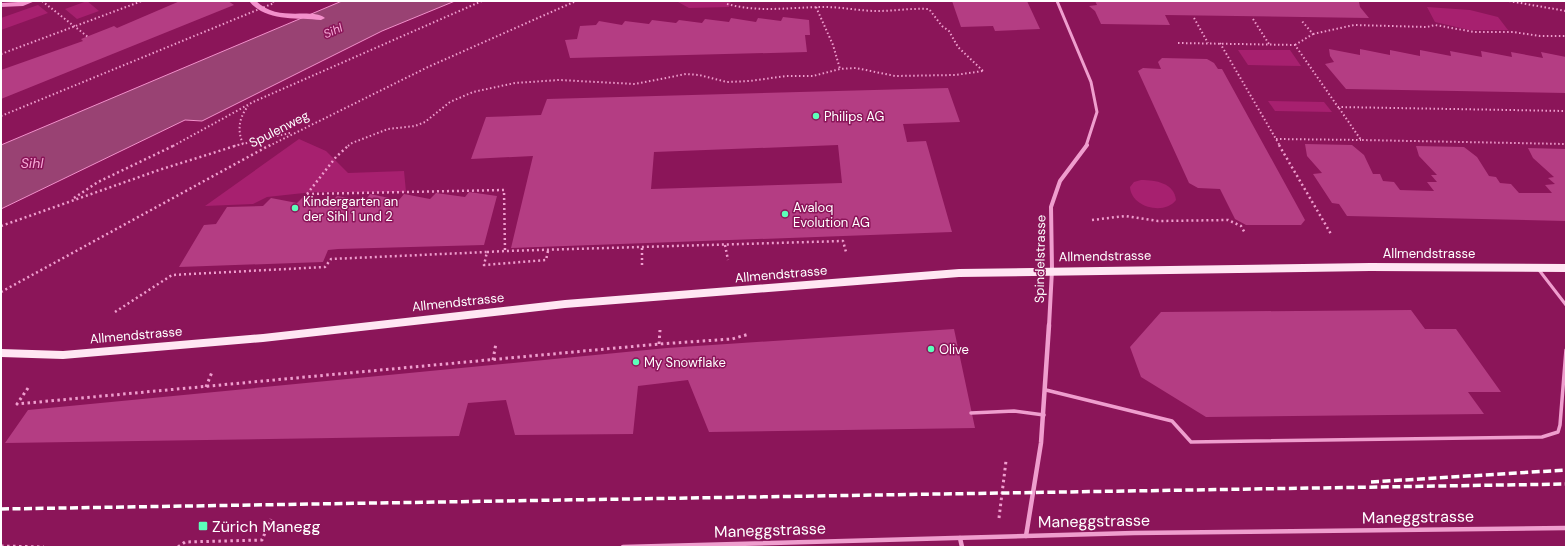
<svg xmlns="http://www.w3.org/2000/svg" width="1567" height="548" font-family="'DM Sans',sans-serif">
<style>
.green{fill:#a7206f}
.water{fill:#994273;stroke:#f290cb}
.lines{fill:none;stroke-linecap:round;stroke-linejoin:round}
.stream{fill:#f290cb;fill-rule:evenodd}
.building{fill:#b43d83;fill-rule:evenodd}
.path-far2{stroke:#ef9ece;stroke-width:2;stroke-dasharray:1.5 2.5;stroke-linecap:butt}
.path-far1{stroke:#ef9ece;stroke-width:2.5;stroke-dasharray:2 3;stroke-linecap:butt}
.path{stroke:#ef9ece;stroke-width:3;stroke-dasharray:2.5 3.5;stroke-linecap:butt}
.lane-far1{stroke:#ef9ece;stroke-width:3}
.lane{stroke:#ef9ece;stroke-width:3.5}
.street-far2{stroke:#ef9ece;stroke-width:3}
.street-far1{stroke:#ef9ece;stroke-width:4}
.street{stroke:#ef9ece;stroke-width:4.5}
.primary{fill:#ffe6f3;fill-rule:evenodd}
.rail{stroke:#fff;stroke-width:3.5;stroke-dasharray:8 3.5;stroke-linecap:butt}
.poi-dot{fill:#5cffba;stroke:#8b1559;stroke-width:1.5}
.labels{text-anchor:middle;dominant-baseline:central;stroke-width:3;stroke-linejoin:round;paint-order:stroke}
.far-water-label{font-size:12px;font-style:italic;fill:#f7aad7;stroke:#8b1559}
.poi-label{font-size:13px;fill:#fff;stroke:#8b1559;text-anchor:start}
.street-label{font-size:13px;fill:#fff;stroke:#8b1559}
.water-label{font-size:14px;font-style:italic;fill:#f7aad7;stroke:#8b1559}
.near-street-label{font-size:16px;fill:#fff;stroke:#8b1559}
.near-poi-label{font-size:16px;fill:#fff;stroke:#8b1559;text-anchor:start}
</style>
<rect width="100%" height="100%" fill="#8b1559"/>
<g class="green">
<polygon points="87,1 99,11 77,19 65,9"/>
<polygon points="679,1 731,1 729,7 689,8 678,2"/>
<polygon points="38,5 48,13 1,30 1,18"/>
<polygon points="1427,7 1470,10 1498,17 1508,30 1469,30 1435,22"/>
<polygon points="1238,50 1290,50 1301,66 1248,65"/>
<polygon points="1268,101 1324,102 1332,112 1275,111"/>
<polygon points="299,139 326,151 348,173 404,171 406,192 313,192 267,197 253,204 205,206"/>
<path d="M1141,180C1156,180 1174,183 1176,200C1164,216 1131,207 1130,187L1134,182Z"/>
</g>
<polygon class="water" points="342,1 455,1 382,31 202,121 185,120 1,209 1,145"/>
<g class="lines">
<g class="stream">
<polygon points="35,1 23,6 1,7 1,3"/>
<path d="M249,1H256C278,23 310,7 325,18L321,20C296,17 266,22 249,1Z"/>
</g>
</g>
<g class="building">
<polygon points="180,1 228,1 234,5 1,99 1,70 83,41 81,39 114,26 117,28"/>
<polygon points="952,1 1027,1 1040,29 995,31 993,26 961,27"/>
<polygon points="1095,1 1356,1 1359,2 1360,7 1369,18 1165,15 1170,25 1101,24 1095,11 1089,6 1097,5"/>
<polygon points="783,17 809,20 810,35 805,35 807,52 570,58 565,40 577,39 580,26 596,25 599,21 622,25 625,21 649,24 652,20 676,23 679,20 702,23 705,19 729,22 731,18 756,22 758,18 781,21"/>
<polygon points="1329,49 1360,55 1360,49 1390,55 1390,50 1420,56 1420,50 1451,56 1450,51 1482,57 1481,51 1512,57 1511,52 1543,58 1541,52 1566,57 1566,93 1346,89 1325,64 1334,62 1330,56"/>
<polygon points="1162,58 1207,59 1214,63 1218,69 1222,69 1305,220 1301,225 1246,225 1235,219 1220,189 1198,188 1189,183 1138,71 1143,68 1161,69 1158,62"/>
<path d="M948,88L960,122L903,124L907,142L926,141L952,232L511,248L533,156L471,159L486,117L541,115L547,99ZM838,145L842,183L651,189L654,152Z"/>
<polygon points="1305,144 1352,145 1364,155 1373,174 1380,174 1383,181 1394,182 1400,190 1434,191 1427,182 1437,182 1431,175 1437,175 1419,156 1416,146 1464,147 1477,157 1489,176 1496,177 1500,183 1511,184 1519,193 1552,193 1545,185 1555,184 1548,178 1554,177 1533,158 1528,148 1566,149 1566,221 1347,216 1339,204 1332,203 1313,174 1322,173 1307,156"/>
<polygon points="469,192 497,196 484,245 338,249 328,250 323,262 179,267 204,225 216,224 227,207 263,206 271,198 297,203 304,196 331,202 337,196 365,201 370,194 399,200 404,194 430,199 436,193 465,197"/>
<polygon points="1411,310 1425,329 1456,329 1501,392 1468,392 1484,414 1206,417 1141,377 1130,347 1161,312"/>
<polygon points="954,329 975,428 709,432 688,380 638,386 633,434 515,435 506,400 468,403 459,436 5,443 28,410 667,348"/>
</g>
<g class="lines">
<g class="path-far2">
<polyline points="42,1 88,37"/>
<polyline points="1509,1 1566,11"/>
<path d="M727,4C760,13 792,7 825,7C842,7 860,11 877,11C894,11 911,8 929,9L942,26L949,31L958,47L983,71"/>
<polyline points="816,7 833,45 840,69"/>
<polyline points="1194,18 1208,43"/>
<polyline points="1253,19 1269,44"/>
<polyline points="1313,34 1354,25 1427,27 1435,25 1474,32 1513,32 1540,36 1566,36"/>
<polyline points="1178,43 1295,45 1338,107 1566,111"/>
<polyline points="1220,43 1280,146"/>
<polyline points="1295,45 1313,34 1301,20"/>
<polyline points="1,54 142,1"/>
<polyline points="1339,108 1361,140 1566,144"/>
<polyline points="1,116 274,3 273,1"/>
<polyline points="1276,139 1361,140"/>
<path d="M243,144C237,130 239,118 248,106"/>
<polyline points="173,146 253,102 482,1"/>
<polyline points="234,146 290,133"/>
<polyline points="269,146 428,67 576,1"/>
<polyline points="348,146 352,143 388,129 415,126 425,122 450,102 473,92 515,83 559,80 635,84 686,74 699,75 727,82 750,81 786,76 813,76 840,69 856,68 895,76 955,75 983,71"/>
</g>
<g class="path-far1">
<polyline points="1279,145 1331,234"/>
<polyline points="307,194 336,157 349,145"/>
<polyline points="307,194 504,190 505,251 843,241 846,252"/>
<polyline points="74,198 98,182 175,145"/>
<polyline points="1092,220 1125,216 1158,221 1228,220 1241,226 1245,233"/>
<polyline points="1,226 159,170 238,145"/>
<polyline points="725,245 728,260"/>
<polyline points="642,248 642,267"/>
<polyline points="487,252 505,251"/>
<polyline points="1,292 270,145"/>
<polyline points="115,312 172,275 325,267 331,259 487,252 484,265 546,260 548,251"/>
</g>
<g class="path">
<polyline points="659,344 660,330"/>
<polyline points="493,360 496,343"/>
<polyline points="206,387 212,372"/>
<polyline points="28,388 17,404 659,344 732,339 749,334"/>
<polyline points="999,518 1006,461"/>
<polyline points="1,546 44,547"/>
<polyline points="178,547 185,542 262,540 271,519"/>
</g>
<polyline class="lane-far1" points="1539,270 1566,305"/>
<g class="lane">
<polyline points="1046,390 1172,421 1191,442 1542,437 1558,432 1560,425 1566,350"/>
<polyline points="971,413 1014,411 1044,415"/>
</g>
<polyline class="street-far2" points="1057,1 1091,82 1097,112 1086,146"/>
<polyline class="street-far1" points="1049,326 1052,270 1051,207 1060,181 1087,145"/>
<g class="street">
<polyline points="1026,536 1041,443 1049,325"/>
<polyline points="960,538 962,547"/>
<polyline points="623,547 1134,533 1566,528"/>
</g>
<polygon class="primary" points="1370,263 1566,264 1566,272 1370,271 959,277 565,308 263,342 63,359 1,357 1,349 63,351 263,334 565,300 959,269"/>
<g class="rail">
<polyline points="1371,482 1566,470"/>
<polyline points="1,509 1566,484"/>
</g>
</g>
<g class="poi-dot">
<circle cx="816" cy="116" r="4"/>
<circle cx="295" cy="208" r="4"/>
<circle cx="785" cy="214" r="4"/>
<circle cx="931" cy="349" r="4"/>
<circle cx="636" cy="362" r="4"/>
<rect x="198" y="521" width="10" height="10" rx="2"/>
</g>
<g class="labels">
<g class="far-water-label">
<text transform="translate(333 31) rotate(-24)">Sihl</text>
</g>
<g class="poi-label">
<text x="824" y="116">Philips AG</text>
<text x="303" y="201">Kindergarten an<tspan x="303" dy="15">der Sihl 1 und 2</tspan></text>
<text x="793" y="207">Avaloq<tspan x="793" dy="15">Evolution AG</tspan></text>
<text x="939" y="349">Olive</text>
<text x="644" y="362">My Snowflake</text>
</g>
<g class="street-label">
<text transform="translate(279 129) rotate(-27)">Spulenweg</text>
<text x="1429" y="253">Allmendstrasse</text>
<text transform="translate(1105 256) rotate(-1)">Allmendstrasse</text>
<text transform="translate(1040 259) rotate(-89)">Spindelstrasse</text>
<text transform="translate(781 274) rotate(-5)">Allmendstrasse</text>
<text transform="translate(458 302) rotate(-6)">Allmendstrasse</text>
<text transform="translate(136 335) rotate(-5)">Allmendstrasse</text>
</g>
<g class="water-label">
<text x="32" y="163">Sihl</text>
</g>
<g class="near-street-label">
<text transform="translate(1418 517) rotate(-1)">Maneggstrasse</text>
<text transform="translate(1094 521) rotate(-1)">Maneggstrasse</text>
<text transform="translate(770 530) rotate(-2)">Maneggstrasse</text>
</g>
<g class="near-poi-label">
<text x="212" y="526">Zürich Manegg</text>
</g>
</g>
<rect width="1567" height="548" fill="none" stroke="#ffffff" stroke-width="4"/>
</svg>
